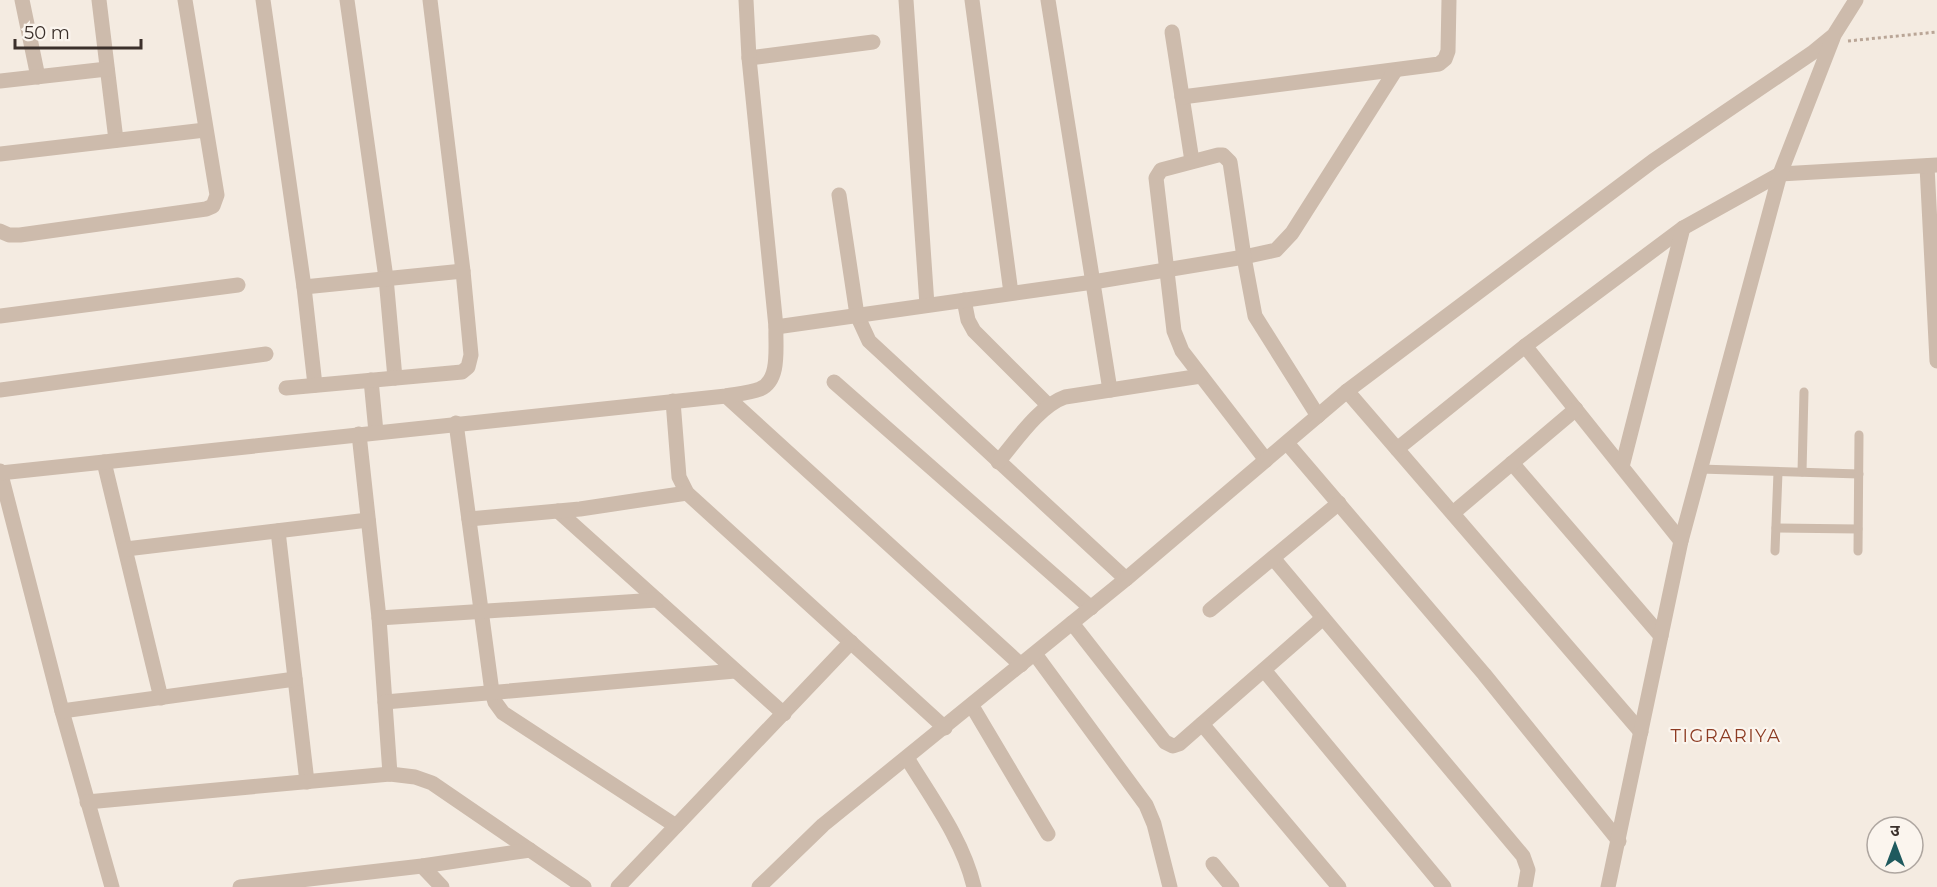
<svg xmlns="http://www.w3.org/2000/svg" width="1937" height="887" font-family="Montserrat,'Noto Sans Devanagari',sans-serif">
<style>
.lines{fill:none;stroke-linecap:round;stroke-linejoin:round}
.path{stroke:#b9a596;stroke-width:3;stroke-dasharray:3 3;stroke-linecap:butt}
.lane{stroke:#cdbbac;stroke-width:9}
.street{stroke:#cdbbac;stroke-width:15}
.labels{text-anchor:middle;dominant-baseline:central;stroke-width:4.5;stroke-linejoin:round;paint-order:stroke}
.quarter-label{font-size:18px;letter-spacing:1.5px;fill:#8c3b22;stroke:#fbf5ee}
</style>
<rect width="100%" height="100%" fill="#f4ebe1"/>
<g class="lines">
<polyline class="path" points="1848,41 1937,32"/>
<g class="lane">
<polyline points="1700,469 1859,474"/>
<polyline points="1802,472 1804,392"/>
<polyline points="1776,528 1858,529"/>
<polyline points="1775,551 1778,472"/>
<polyline points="1858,551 1859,435"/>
</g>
<g class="street">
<polyline points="22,0 38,77"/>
<polyline points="99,0 116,140"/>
<polyline points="263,0 304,287 315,385"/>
<polyline points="347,0 386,278 395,378"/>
<polyline points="906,0 927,305"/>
<polyline points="972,0 1011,293"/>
<polyline points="1048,0 1110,390"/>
<polyline points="1172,32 1192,161"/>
<polyline points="749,58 873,42"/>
<polyline points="0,81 107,69"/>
<polyline points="1182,97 1439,64 1445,59 1448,51 1449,0"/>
<polyline points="0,154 205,130"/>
<polyline points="1927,166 1937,361"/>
<polyline points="839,195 857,315 869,341 1126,579"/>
<polyline points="0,231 9,235 20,235 206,209 213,206 217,195 185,0"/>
<polyline points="304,287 463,271"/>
<polyline points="964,300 968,320 974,331 1048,405"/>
<polyline points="0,316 238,285"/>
<polyline points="776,327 1093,282 1244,257 1276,250 1292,233 1395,71"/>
<polyline points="1525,346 1681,541"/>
<polyline points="371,380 376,432"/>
<polyline points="834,382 1091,608"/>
<polyline points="286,388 462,372 468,367 471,355 463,271 430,0"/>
<polyline points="0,390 266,354"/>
<polyline points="1347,391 1641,732"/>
<polyline points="726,396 1021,665"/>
<polyline points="673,401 679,477 687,493 945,728"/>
<polyline points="456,423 492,692 495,702 503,713 676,826"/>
<polyline points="359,434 379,618 390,774"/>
<polyline points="1287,443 1484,674 1619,841"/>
<polyline points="1397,449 1525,346 1683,228 1780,174 1937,165"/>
<polyline points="1266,460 1182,351 1174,331 1156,178 1161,170 1218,155 1223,155 1230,162 1244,257 1255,316 1318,416"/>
<polyline points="104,462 161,698"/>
<path d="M998,462C1016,441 1039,406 1065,397L1201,376"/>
<polyline points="1512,463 1661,636"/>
<polyline points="1622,467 1683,228"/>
<polyline points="0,471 62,711 112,887"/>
<path d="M0,473L726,396C737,394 750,393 760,389C781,380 775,346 776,327L749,58L746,0"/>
<polyline points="558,511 784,714"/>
<polyline points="1453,513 1576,409"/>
<polyline points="469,519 580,509 687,493"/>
<polyline points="278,531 307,782"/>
<polyline points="126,549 368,520"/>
<polyline points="1273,558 1523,856 1528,870 1525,887"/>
<polyline points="1210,610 1339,503"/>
<polyline points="379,618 657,600"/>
<polyline points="1072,623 1165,742 1173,746 1179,744 1323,618"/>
<polyline points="1035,654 1146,805 1154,824 1170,887"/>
<polyline points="1264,670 1444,887"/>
<polyline points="385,702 735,671"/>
<polyline points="972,706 1048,834"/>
<polyline points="62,711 295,679"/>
<polyline points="1202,724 1339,887"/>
<path d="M907,758C932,799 963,840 974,887"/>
<polyline points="87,802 390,774 415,777 432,783 584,887"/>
<polyline points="1213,864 1232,887"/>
<polyline points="422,866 442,887"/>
<polyline points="240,887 422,866 530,850"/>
<polyline points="618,887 851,642"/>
<polyline points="759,887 823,825 1126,579 1347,391 1653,161 1812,53 1834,35 1856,0"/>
<polyline points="1608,887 1681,541 1780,174 1833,38"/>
</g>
</g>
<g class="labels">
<g class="quarter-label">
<text x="1726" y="736">TIGRARIYA</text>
</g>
</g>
<g transform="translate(1895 845)"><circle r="28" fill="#fbf5ee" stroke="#aea6a0" stroke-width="1.5"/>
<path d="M0-4.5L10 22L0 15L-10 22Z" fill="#1f5a5e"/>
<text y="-9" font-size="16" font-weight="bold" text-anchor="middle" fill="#3b302b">उ</text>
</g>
<path d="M15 39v9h126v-9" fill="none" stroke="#3b302b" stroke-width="3"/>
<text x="24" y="39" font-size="18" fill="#3b302b" stroke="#fbf5ee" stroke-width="4.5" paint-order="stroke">50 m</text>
</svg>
